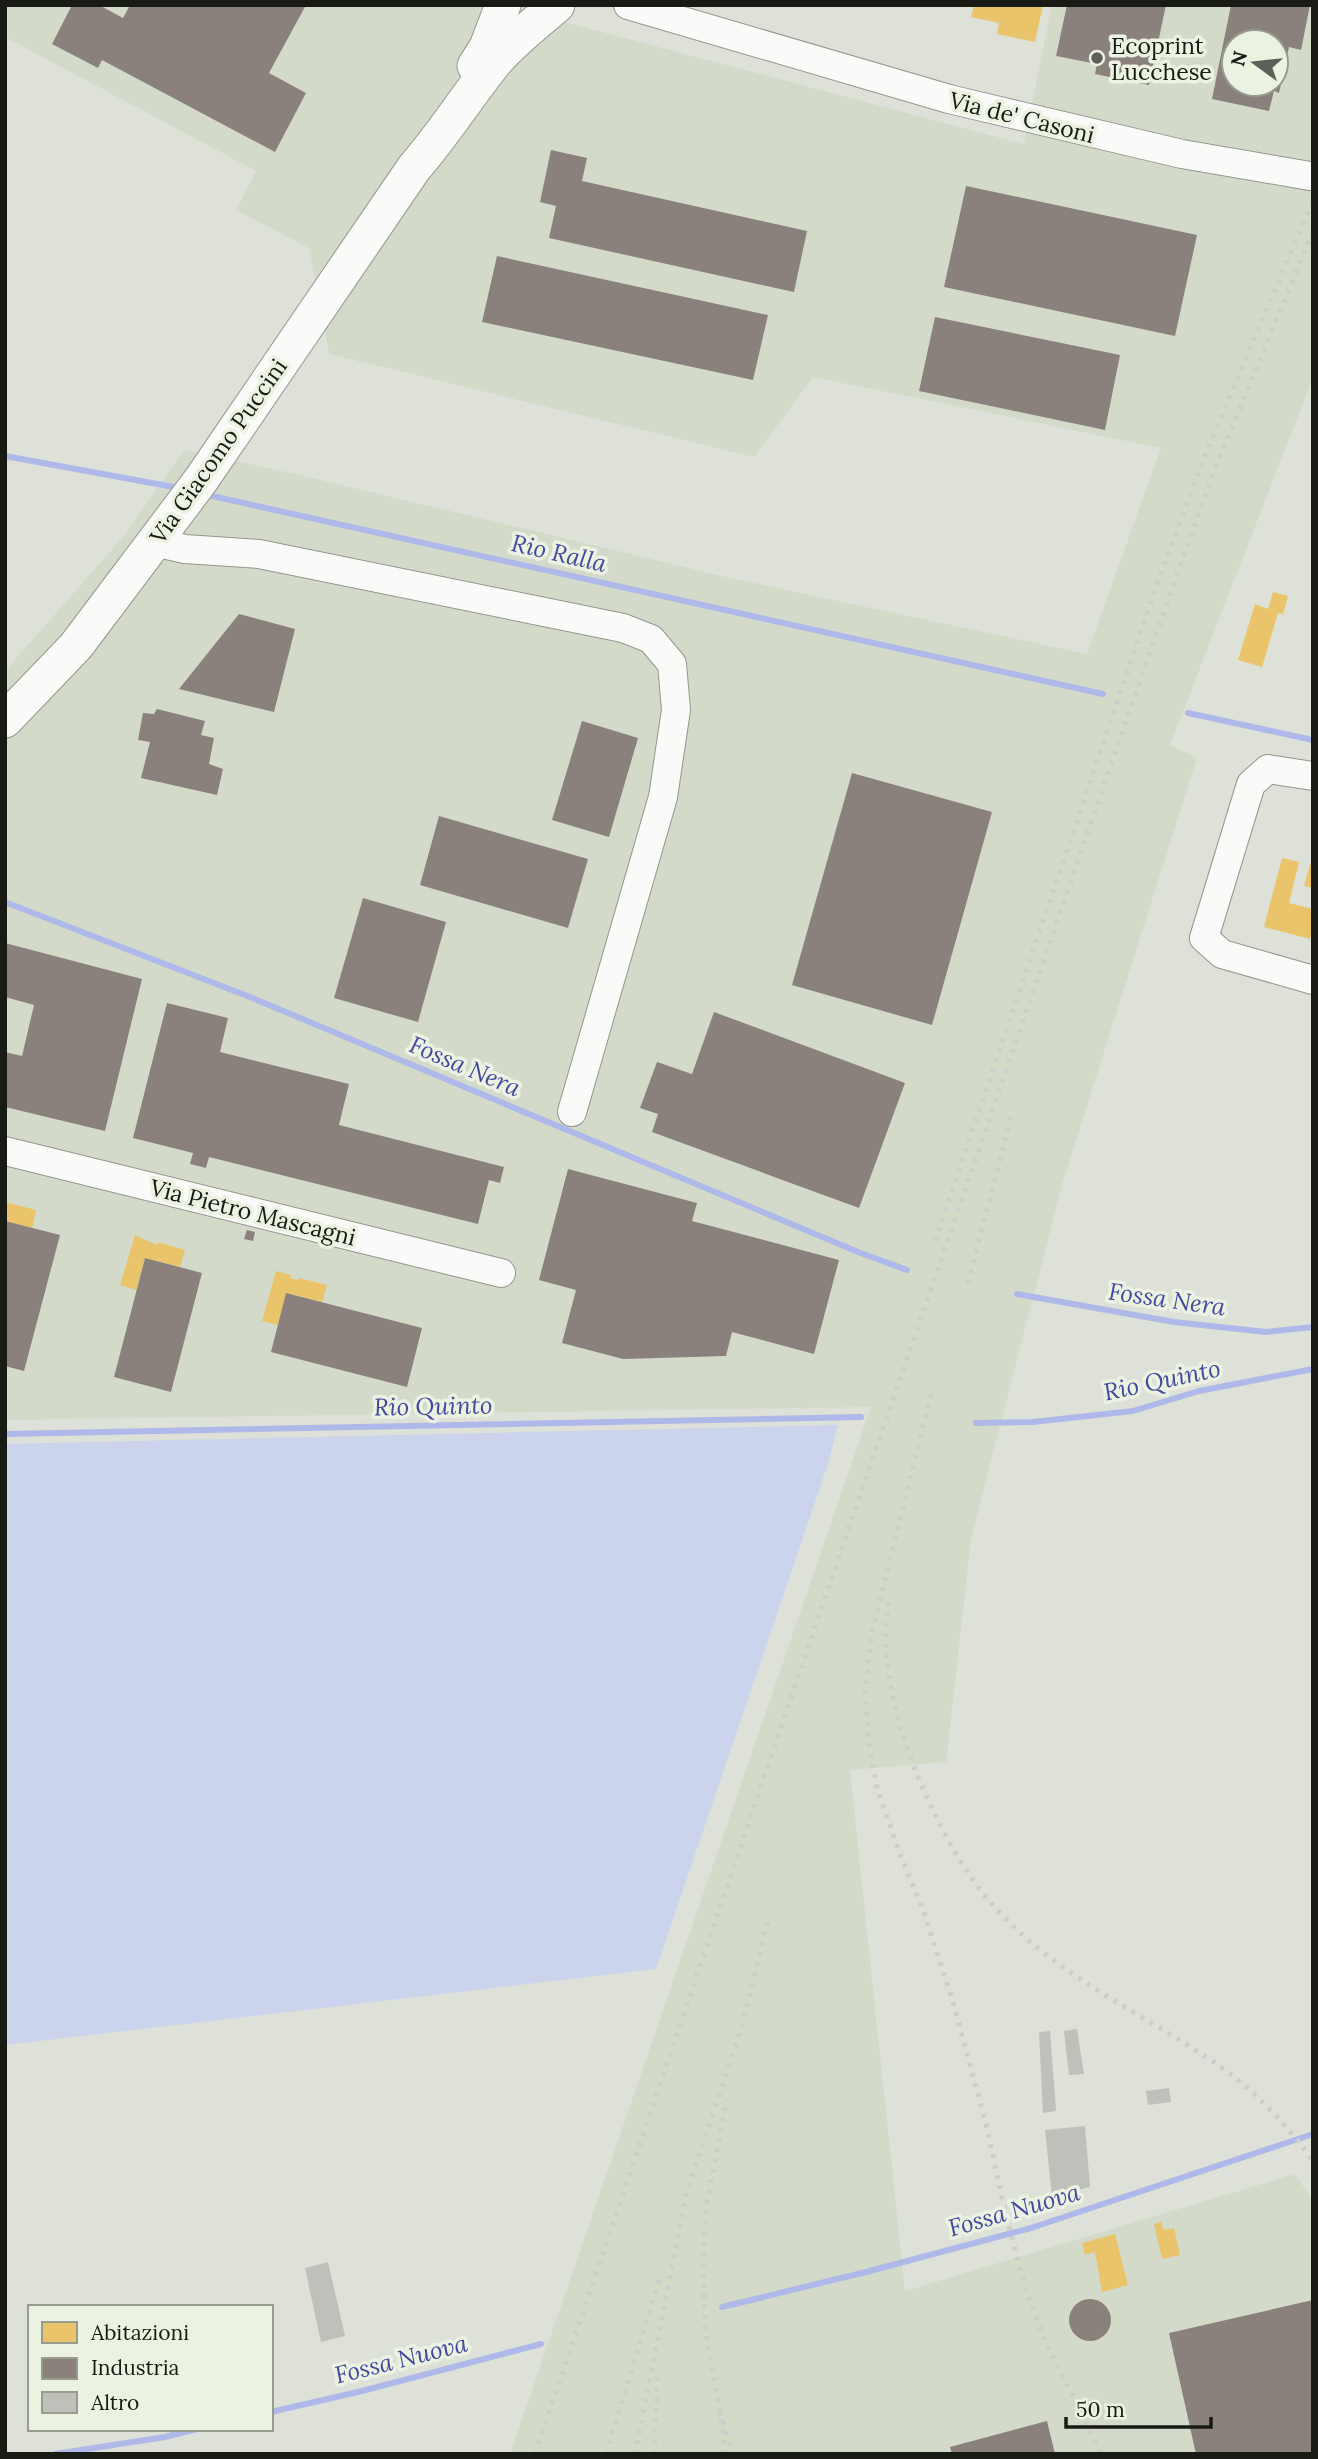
<svg xmlns="http://www.w3.org/2000/svg" width="1318" height="2459" font-family="Lora,serif">
<style>
.built{fill:#d4dac9;fill-rule:evenodd}
.green{fill:#cbd3ed}
.homes{fill:#e9c46a}
.industry{fill:#8a817c;fill-rule:evenodd}
.lines{fill:none;stroke-linecap:round;stroke-linejoin:round}
.stream{stroke:#afb9e9;stroke-width:6}
.building{fill:#bec0b9}
.minor-casing{stroke:#94968f;stroke-width:30}
.major-casing{stroke:#94968f;stroke-width:37}
.minor{stroke:#fafaf9;stroke-width:28}
.major{stroke:#fafaf9;stroke-width:35}
.rail{stroke:#cdcdcb;stroke-width:5;stroke-dasharray:3.5 7;stroke-linecap:butt}
.poi-dot{fill:#5d6059;stroke:#ecf2e1;stroke-width:2.5}
.labels{text-anchor:middle;dominant-baseline:central;stroke-width:7;stroke-linejoin:round;paint-order:stroke}
.poi-label{font-size:23px;fill:#181a14;stroke:#ecf2e1;text-anchor:start}
.street-label{font-size:23px;fill:#181a14;stroke:#ecf2e1}
.water-label{font-size:24px;font-style:italic;fill:#434a9e;stroke:#ecf2e1}
</style>
<rect width="100%" height="100%" fill="#dee1d8"/>
<path class="built" d="M5,5H538L557,20L1024,144L1052,5H1313V378L1170,745L1197,758L1063,1182L971,1538L946,1762L850,1770L905,2291L1295,2174L1313,2201V2454H510L871,1407L5,1420V671L123,537L184,450L300,475L726,577L1087,654L1161,448L813,377L754,457L329,354L309,248L236,210L256,171L5,37ZM1234,42H1276V84H1234Z"/>
<polygon class="green" points="838,1425 828,1464 656,1969 5,2045 5,1444"/>
<g class="homes">
<polygon points="974,5 1043,5 1035,42 997,34 999,23 971,17"/>
<polygon points="1273,592 1288,596 1283,614 1278,613 1262,667 1238,660 1255,604 1268,609"/>
<polygon points="1282,858 1299,862 1289,903 1313,909 1313,932 1310,939 1264,927"/>
<polygon points="1310,864 1313,865 1313,888 1304,886"/>
<polygon points="5,1202 36,1210 32,1228 5,1221"/>
<polygon points="135,1235 157,1245 158,1242 185,1250 180,1267 145,1258 136,1290 120,1285"/>
<polygon points="276,1271 291,1275 290,1278 298,1280 299,1278 327,1285 322,1302 286,1293 278,1325 262,1321"/>
<polygon points="1161,2222 1164,2230 1174,2228 1180,2255 1162,2259 1154,2224"/>
<polygon points="1115,2234 1128,2285 1102,2292 1095,2252 1085,2255 1082,2243"/>
</g>
<g class="industry">
<polygon points="72,5 99,5 123,18 130,5 306,5 269,73 306,93 275,152 102,60 98,68 52,44"/>
<polygon points="1067,5 1166,5 1149,85 1095,74 1097,64 1056,56"/>
<path d="M1231,5H1310L1301,50L1289,47L1279,93L1274,91L1269,111L1212,99ZM1234,42H1276V84H1234Z"/>
<polygon points="551,150 587,158 582,181 807,231 794,292 549,238 556,206 540,202"/>
<polygon points="966,186 1197,235 1175,336 944,287"/>
<polygon points="497,256 768,315 753,380 482,322"/>
<polygon points="935,317 1120,355 1105,430 919,391"/>
<polygon points="239,614 295,629 274,712 179,689"/>
<polygon points="157,709 205,721 201,735 214,738 209,764 223,769 217,795 141,778 150,742 138,740 143,713 154,714"/>
<polygon points="582,721 638,738 609,837 552,820"/>
<polygon points="852,773 992,812 932,1025 792,985"/>
<polygon points="439,816 588,859 568,928 420,885"/>
<polygon points="363,898 446,922 418,1022 334,998"/>
<polygon points="5,943 142,979 105,1131 5,1107 5,1052 22,1056 34,1005 5,997"/>
<polygon points="167,1003 228,1018 220,1052 349,1084 339,1125 504,1167 500,1183 489,1180 478,1224 209,1157 206,1168 190,1164 193,1153 133,1138"/>
<polygon points="714,1012 905,1083 859,1208 652,1132 658,1114 640,1108 657,1062 692,1074"/>
<polygon points="568,1169 697,1203 692,1221 839,1260 814,1354 732,1332 726,1356 623,1359 562,1343 576,1290 539,1280"/>
<polygon points="5,1221 60,1235 24,1371 5,1366"/>
<polygon points="247,1230 255,1232 253,1241 244,1239"/>
<polygon points="145,1258 202,1273 171,1392 114,1377"/>
<polygon points="286,1293 422,1328 407,1387 271,1352"/>
<circle cx="1090" cy="2320" r="21"/>
<polygon points="1313,2300 1313,2454 1196,2454 1169,2333"/>
<polygon points="1047,2421 1055,2454 952,2454 950,2447"/>
</g>
<g class="lines">
<g class="stream">
<polyline points="5,456 179,488"/>
<polyline points="203,494 1103,694"/>
<polyline points="1188,713 1313,740"/>
<polyline points="5,902 250,997 858,1252 907,1270"/>
<polyline points="1017,1294 1174,1322 1266,1332 1313,1327"/>
<polyline points="976,1423 1033,1422 1133,1411 1199,1391 1313,1369"/>
<polyline points="5,1434 861,1417"/>
<polyline points="722,2307 866,2272 1031,2228 1313,2134"/>
<polyline points="271,2412 362,2391 541,2344"/>
<polyline points="55,2454 165,2437 197,2429"/>
</g>
</g>
<g class="building">
<polygon points="1077,2029 1084,2074 1069,2075 1064,2031"/>
<polygon points="1050,2031 1056,2111 1043,2113 1039,2032"/>
<polygon points="1169,2088 1171,2102 1148,2105 1146,2091"/>
<polygon points="1085,2126 1090,2187 1052,2196 1045,2130"/>
<polygon points="328,2262 345,2336 321,2342 305,2268"/>
</g>
<g class="lines">
<defs>
<g id="minor">
<polyline points="628,5 949,99 1182,154 1310,176"/>
<polyline points="154,542 185,549 259,554 623,628 651,639 672,664 676,710 663,797 572,1112"/>
<polyline points="1313,776 1268,769 1251,784 1204,938 1222,954 1313,980"/>
<polyline points="5,1151 501,1273"/>
</g>
<g id="major">
<polyline points="475,66 487,47 503,5"/>
<path d="M5,720L76,646L201,480L414,168C443,135 466,98 493,64C512,41 535,24 557,5"/>
</g>
</defs>
<use href="#minor" class="minor-casing"/>
<use href="#major" class="major-casing"/>
<use href="#minor" class="minor"/>
<use href="#major" class="major"/>
<g class="rail">
<polyline points="935,1241 1157,584 1205,455 1313,200"/>
<polyline points="968,1283 1013,1110"/>
<polyline points="931,1394 872,1633 865,1690 869,1744 877,1788 898,1849 922,1907 953,2002 987,2128 1004,2207 1025,2288 1044,2338 1101,2454"/>
<path d="M888,1602C880,1661 896,1723 918,1777C941,1831 968,1883 1011,1924C1067,1979 1138,2012 1203,2055C1245,2081 1285,2121 1313,2161"/>
<polyline points="720,2412 705,2329 703,2261 707,2202 727,2099"/>
<polyline points="535,2454 817,1621 1145,666 1211,479 1313,232"/>
<polyline points="606,2454 659,2280"/>
<polyline points="635,2454 686,2195 743,2023 769,1915"/>
<polyline points="654,2454 657,2374"/>
<polyline points="725,2454 720,2412 733,2454"/>
</g>
</g>
<circle class="poi-dot" cx="1097" cy="58" r="7"/>
<g class="labels">
<g class="poi-label">
<text x="1111" y="45">Ecoprint<tspan x="1111" dy="26">Lucchese</tspan></text>
</g>
<g class="street-label">
<text transform="translate(1022 117) rotate(14)">Via de' Casoni</text>
<text transform="translate(218 451) rotate(-55)">Via Giacomo Puccini</text>
<text transform="translate(253 1212) rotate(14)">Via Pietro Mascagni</text>
</g>
<g class="water-label">
<text transform="translate(559 553) rotate(13)">Rio Ralla</text>
<text transform="translate(465 1066) rotate(23)">Fossa Nera</text>
<text transform="translate(1167 1299) rotate(8)">Fossa Nera</text>
<text transform="translate(1162 1380) rotate(-12)">Rio Quinto</text>
<text transform="translate(433 1406) rotate(-1)">Rio Quinto</text>
<text transform="translate(1014 2210) rotate(-16)">Fossa Nuova</text>
<text transform="translate(401 2359) rotate(-14)">Fossa Nuova</text>
</g>
</g>
<rect width="1318" height="2459" fill="none" stroke="#181a14" stroke-width="14"/>
<rect x="28" y="2305" width="245" height="126" fill="#ecf2e1" stroke="#979c8f" stroke-width="2"/>
<rect x="42" y="2322" width="35" height="21" fill="#e9c46a" stroke="#979c8f" stroke-width="2"/>
<text x="91" y="2340" font-size="21" fill="#181a14">Abitazioni</text>
<rect x="42" y="2358" width="35" height="21" fill="#8a817c" stroke="#979c8f" stroke-width="2"/>
<text x="91" y="2375" font-size="21" fill="#181a14">Industria</text>
<rect x="42" y="2392" width="35" height="21" fill="#bec0b9" stroke="#979c8f" stroke-width="2"/>
<text x="91" y="2410" font-size="21" fill="#181a14">Altro</text>
<g transform="translate(1255 63) rotate(285)"><circle r="33" fill="#ecf2e1" stroke="#979c8f" stroke-width="2"/>
<path d="M0-5L12 26L0 18L-12 26Z" fill="#5d6059"/>
<text y="-10" font-size="19" font-weight="bold" text-anchor="middle" fill="#181a14">N</text>
</g>
<path d="M1066 2417v10h145v-10" fill="none" stroke="#181a14" stroke-width="3.5"/>
<text x="1076" y="2417" font-size="21" fill="#181a14" stroke="#ecf2e1" stroke-width="5" paint-order="stroke">50 m</text>
</svg>
